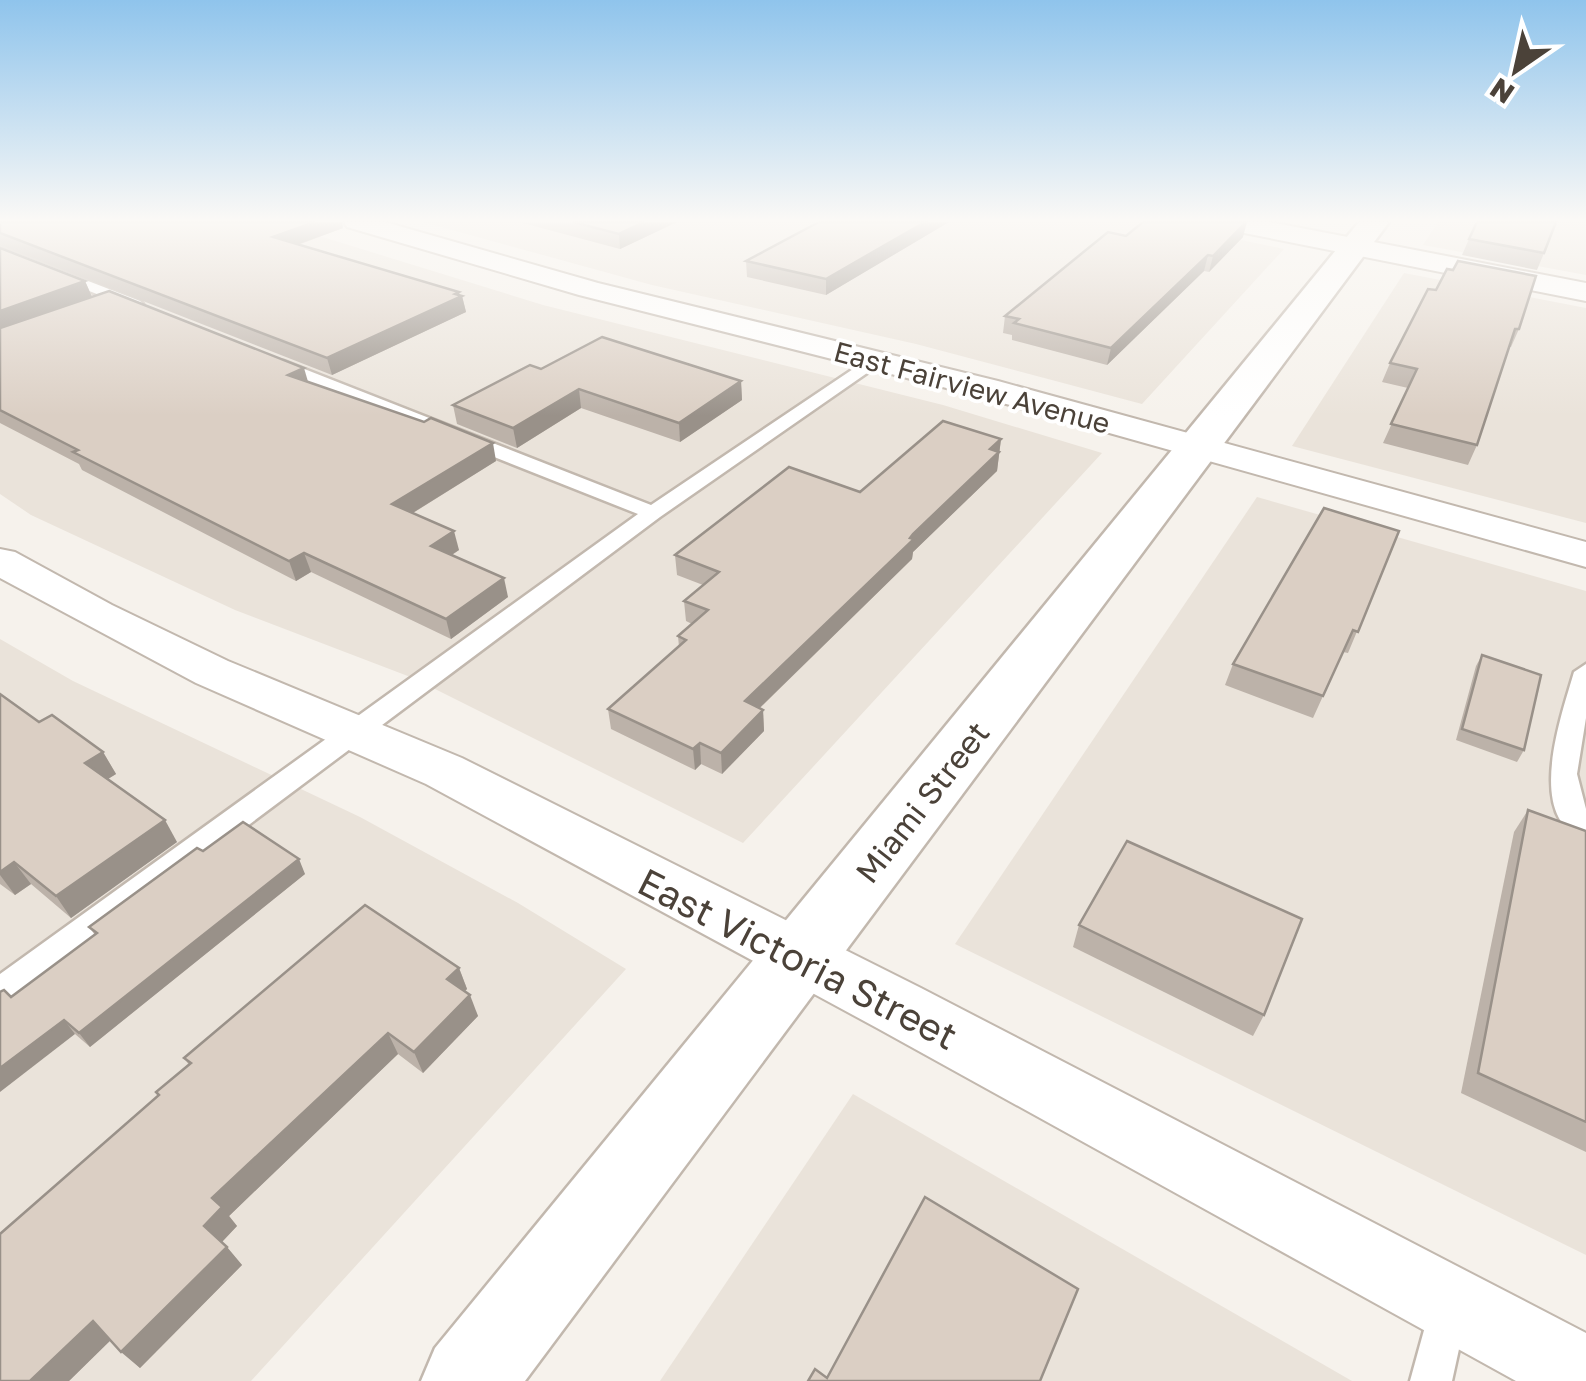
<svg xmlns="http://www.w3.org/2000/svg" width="1586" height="1381" font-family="'Golos Text',sans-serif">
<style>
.residential{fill:#eae3da}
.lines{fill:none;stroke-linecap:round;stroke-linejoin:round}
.service-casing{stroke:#c2b8ae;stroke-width:5}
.minor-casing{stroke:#c2b8ae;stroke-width:4}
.tertiary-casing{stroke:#c2b8ae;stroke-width:5}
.service{fill:#fff;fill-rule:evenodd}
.minor{fill:#fff;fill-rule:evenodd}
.tertiary{fill:#fff;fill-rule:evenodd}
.wall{fill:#bcb2a9}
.shaded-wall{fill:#999189}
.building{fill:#dbcfc4;stroke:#999189;stroke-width:2.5}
.labels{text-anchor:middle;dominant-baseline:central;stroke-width:8;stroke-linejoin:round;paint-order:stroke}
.far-street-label{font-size:28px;fill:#4b4239;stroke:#fff}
.street-label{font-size:32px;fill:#4b4239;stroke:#fff}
.near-street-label{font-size:38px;fill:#4b4239;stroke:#fff}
</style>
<rect width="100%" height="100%" fill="#f6f2ec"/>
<g class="residential">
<polygon points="14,222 274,222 543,305 943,405 1102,453 743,843 413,678 235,610 31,515 0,494 0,227"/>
<polygon points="423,222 1155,222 1284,249 1142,404 916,344 652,285"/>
<polygon points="1438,222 1586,222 1586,275 1423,245"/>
<polygon points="1404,273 1586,308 1586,523 1292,446"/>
<polygon points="1257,497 1586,591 1586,1255 955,944"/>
<polygon points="0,639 73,681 360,817 518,903 626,969 251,1381 0,1381"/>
<polygon points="853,1094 1352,1381 660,1381"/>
</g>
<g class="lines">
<defs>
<g id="service">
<polygon points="0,247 140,301 143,304 130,307 0,256"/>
<polygon points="874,355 882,360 880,364 660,517 12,1002 0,1006 0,974 638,514 272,369 272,361 284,361 651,505"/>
<path d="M1586,664V718L1577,774L1586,809V840C1523,820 1562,714 1574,672Z"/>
<polygon points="1448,1288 1462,1294 1468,1308 1452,1381 1410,1381 1434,1294"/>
</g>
<g id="minor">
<polygon points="344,222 385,222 598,283 998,381 1586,542 1586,567 974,395 579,295 347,227"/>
<polygon points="1217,222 1270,222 1586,283 1586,301 1229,230"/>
<polygon points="0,549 15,552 112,605 228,661 462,758 921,988 1586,1333 1586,1381 1516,1381 877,1028 426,784 196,683 0,578"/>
</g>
<polygon id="tertiary" points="1359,222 1389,222 525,1381 421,1381 435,1348"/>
</defs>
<use href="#service" class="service-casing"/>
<use href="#minor" class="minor-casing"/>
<use href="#tertiary" class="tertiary-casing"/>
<use href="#service" class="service"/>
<use href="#minor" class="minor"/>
<use href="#tertiary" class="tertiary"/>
</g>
<g class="wall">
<polygon points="0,222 343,228 298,245 462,296 466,312 332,375 0,245"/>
<polygon points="519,222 677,222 620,249"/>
<polygon points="819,222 949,222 826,295 747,277 746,261"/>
<polygon points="1126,236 1243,237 1209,272 1204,271 1107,365 1012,340 1012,335 1003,333 1005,316"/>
<polygon points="1469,239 1544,253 1537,270 1462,255"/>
<polygon points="0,248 85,281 92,297 308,382 496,461 413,513 459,550 452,555 508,597 451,639 311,572 296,581 82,470 79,464 0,423"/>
<polygon points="1436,290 1519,329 1511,347 1509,347 1477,445 1468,465 1383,443 1408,388 1382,382 1390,363"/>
<polygon points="541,369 741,381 742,400 680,442 581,408 517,448 457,424 453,405"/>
<polygon points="1001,439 997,471 913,552 912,559 760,708 763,710 764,731 722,774 701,764 695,770 611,729 608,709 679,647 678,636 692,624 686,621 684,601 703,585 677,575 675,555 860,492"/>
<polygon points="1399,531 1348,653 1343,652 1313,718 1225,685 1233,664"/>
<polygon points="1482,655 1524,750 1517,762 1456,740 1476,666"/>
<polygon points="0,694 39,722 103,752 116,774 108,779 177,842 71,918 31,884 15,895 0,884"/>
<polygon points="1528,810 1586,831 1586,1152 1461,1093 1514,832"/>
<polygon points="203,851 305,874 90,1047 75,1034 11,997 95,935 89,927"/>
<polygon points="1079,925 1264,1015 1253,1036 1073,947"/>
<polygon points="459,968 467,989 465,991 478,1016 423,1073 398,1054 229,1216 237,1226 222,1242 242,1265 140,1368 110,1340 69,1381 158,1096 189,1065 184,1058"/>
</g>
<g class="shaded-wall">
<polygon points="315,222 342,222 343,228 277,252 273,237"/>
<polygon points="644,222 677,222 620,249 619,234"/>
<polygon points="925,222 949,222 826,295 826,279"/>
<polygon points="1247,222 1243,237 1209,272 1213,256"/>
<polygon points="1208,255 1204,271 1107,365 1111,348"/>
<polygon points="85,281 92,297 0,330 0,311"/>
<polygon points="459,292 460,297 462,296 466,312 332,375 327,358"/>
<polygon points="304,368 309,385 288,375"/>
<polygon points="741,381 742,400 680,442 679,423"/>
<polygon points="579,389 581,408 517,448 513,428"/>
<polygon points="1001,439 997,471 913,552 912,559 745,722 745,701 910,538"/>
<polygon points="493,443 496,461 398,522 392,504"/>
<polygon points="454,531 459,550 436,565 431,546"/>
<polygon points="304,553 311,572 296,581 289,561"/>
<polygon points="504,578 508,597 451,639 446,619"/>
<polygon points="763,710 764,731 722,774 721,753"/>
<polygon points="700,743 701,764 695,770 693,749"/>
<polygon points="103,752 116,774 98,785 85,763"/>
<polygon points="165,820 177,842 71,918 56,896"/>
<polygon points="299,859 305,874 90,1047 79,1033"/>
<polygon points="14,862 31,884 15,895 0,875 0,872"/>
<polygon points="459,968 467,989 455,1001 447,979"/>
<polygon points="470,995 478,1016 423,1073 414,1052"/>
<polygon points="64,1020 75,1034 0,1092 0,1068"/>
<polygon points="388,1033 398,1054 229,1216 237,1226 220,1244 204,1226 212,1198"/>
<polygon points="227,1247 242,1265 140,1368 121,1352"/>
<polygon points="93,1321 113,1338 69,1381 30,1381"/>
</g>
<g class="building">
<polygon points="0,222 315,222 273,237 459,292 455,294 462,296 327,358 0,233"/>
<polygon points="573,222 644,222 619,234"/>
<polygon points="819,222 925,222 826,279 746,261"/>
<polygon points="1143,222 1246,222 1213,256 1208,255 1111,348 1014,323 1019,319 1005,316 1108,232 1126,236"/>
<polygon points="1477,222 1556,222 1544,253 1469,239"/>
<polygon points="0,248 85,281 0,311"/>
<polygon points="1458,261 1536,276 1519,329 1515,329 1477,445 1391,424 1417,369 1390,363 1428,289 1436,290 1447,269 1453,270"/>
<polygon points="109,291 304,368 288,375 424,422 431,418 493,443 392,504 454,531 431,546 504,578 446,619 304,553 289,561 73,452 78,450 0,410 0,328"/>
<polygon points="602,337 741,381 679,423 579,389 513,428 453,405 530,365 541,369"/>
<polygon points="943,421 1001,439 990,449 999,452 913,534 910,538 914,539 745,701 763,710 721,753 700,743 693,749 608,709 686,640 678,636 708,610 684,601 719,572 675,555 789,467 860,492"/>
<polygon points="1324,508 1399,531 1358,632 1353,630 1323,696 1233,664"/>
<polygon points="1482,655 1541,675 1524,750 1462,729"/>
<polygon points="0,694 39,722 52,715 103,752 85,763 165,820 56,896 14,862 0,872"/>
<polygon points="1528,810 1586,831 1586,1122 1478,1073"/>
<polygon points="243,822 299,859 79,1033 64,1020 0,1068 0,992 4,990 11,997 97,933 89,927 197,848 203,851"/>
<polygon points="1127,841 1302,919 1264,1015 1079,925"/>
<polygon points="365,905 459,968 447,979 470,995 414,1052 388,1033 212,1198 222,1207 204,1226 227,1247 121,1352 93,1321 30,1381 0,1381 0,1234 159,1095 156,1092 191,1063 184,1058"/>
<polygon points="925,1197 1078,1289 1040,1381 808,1381 815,1369 827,1378"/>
</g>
<linearGradient id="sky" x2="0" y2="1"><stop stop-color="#8fc4ec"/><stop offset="0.53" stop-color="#fbf9f6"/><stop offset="1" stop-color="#fbf9f6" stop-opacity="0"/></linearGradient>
<rect width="1586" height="416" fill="url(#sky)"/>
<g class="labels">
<g class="far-street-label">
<text transform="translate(972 387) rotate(15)">East Fairview Avenue</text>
</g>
<g class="street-label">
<text transform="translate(922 802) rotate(-52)">Miami Street</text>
</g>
<g class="near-street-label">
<text transform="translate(798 958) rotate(27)">East Victoria Street</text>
</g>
</g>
<g transform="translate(1516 70) rotate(214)" stroke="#ffffff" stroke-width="8" paint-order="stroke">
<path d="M0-8L18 38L0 25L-18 38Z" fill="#4b4239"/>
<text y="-15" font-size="28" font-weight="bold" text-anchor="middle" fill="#4b4239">N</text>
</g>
</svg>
